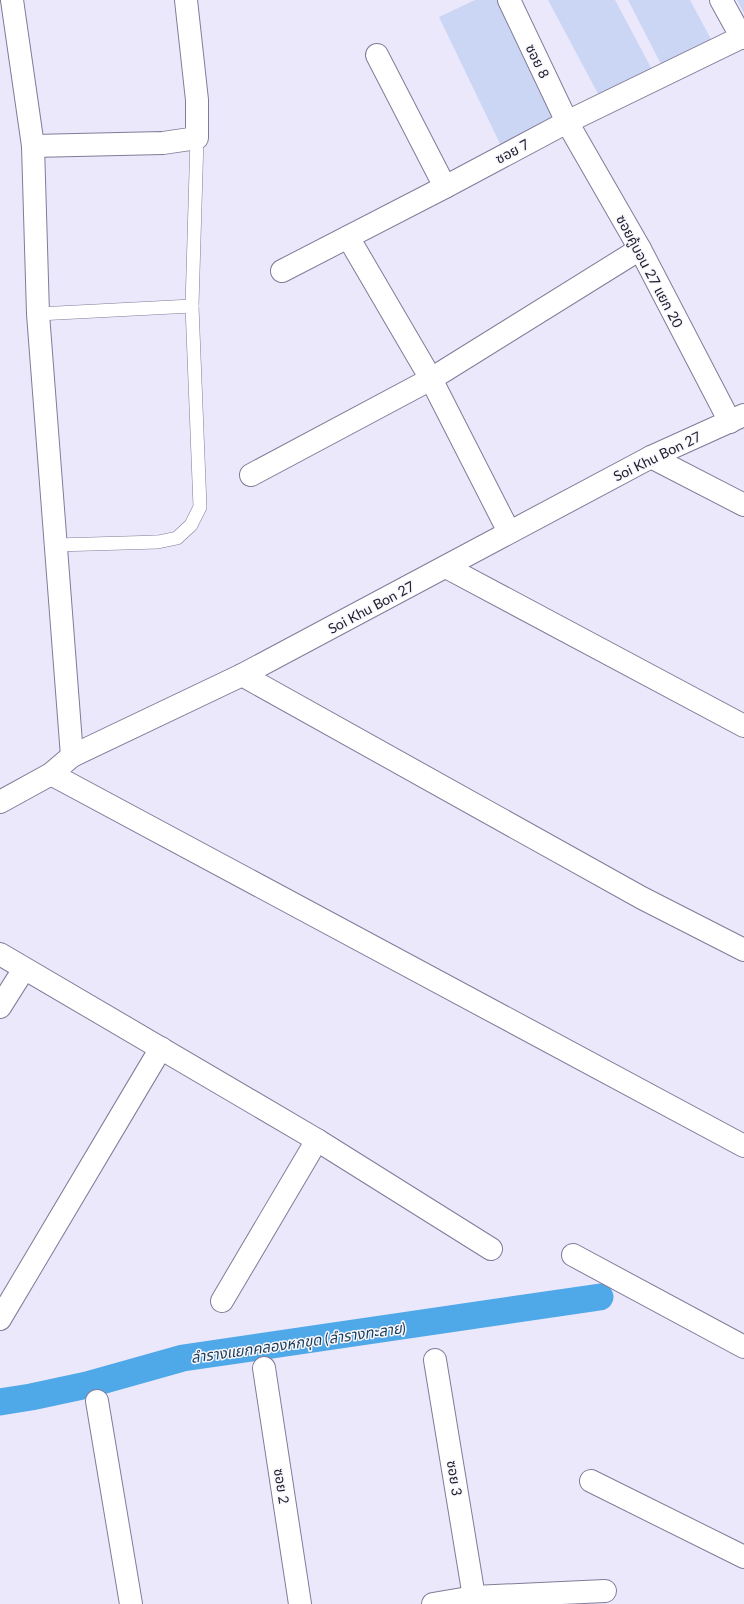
<svg xmlns="http://www.w3.org/2000/svg" width="744" height="1604" font-family="Lato,'Noto Sans Thai',sans-serif">
<style>
.lines{fill:none;stroke-linecap:round;stroke-linejoin:round}
.canal{stroke:#4fa8e8;stroke-width:27}
.building{fill:#cad6f4}
.service-casing{stroke:#817b98;stroke-width:14}
.minor-casing{stroke:#817b98;stroke-width:24}
.service{stroke:#fff;stroke-width:13}
.minor{stroke:#fff;stroke-width:22}
.labels{text-anchor:middle;dominant-baseline:central;stroke-width:3;stroke-linejoin:round;paint-order:stroke}
.street-label{font-size:14px;fill:#22202b;stroke:#f8f7fe}
.water-label{font-size:15px;font-style:italic;fill:#1a3e59;stroke:#f8f7fe}
</style>
<rect width="100%" height="100%" fill="#ece8fb"/>
<g class="lines">
<polyline class="canal" points="0,1402 31,1397 87,1385 183,1358 600,1297"/>
</g>
<g class="building">
<polygon points="475,0 497,0 558,124 503,150 439,17"/>
<polygon points="548,0 615,0 656,77 603,103"/>
<polygon points="628,0 690,0 713,43 663,68"/>
<polygon points="737,0 744,0 744,13"/>
</g>
<g class="lines">
<defs>
<g id="service">
<polyline points="38,314 192,306"/>
<polyline points="57,545 158,542 177,538 191,525 200,507 192,306 197,138"/>
</g>
<g id="minor">
<polyline points="12,0 33,146 38,314 72,756"/>
<polyline points="509,0 567,122 640,249 730,422"/>
<polyline points="721,0 742,38"/>
<polyline points="377,55 445,187"/>
<polyline points="33,146 163,143 197,138 197,100 186,0"/>
<polyline points="348,237 431,379 509,532"/>
<polyline points="282,271 445,187 567,122 744,36"/>
<polyline points="651,457 744,505"/>
<polyline points="251,475 431,379 640,249"/>
<polyline points="446,567 744,726"/>
<polyline points="242,675 642,898 744,950"/>
<polyline points="51,774 744,1146"/>
<polyline points="0,802 51,774 72,756 242,675 651,457 744,415"/>
<polyline points="0,954 317,1140 491,1249"/>
<polyline points="0,1007 24,969"/>
<polyline points="573,1255 744,1347"/>
<polyline points="222,1301 317,1140"/>
<polyline points="0,1319 161,1048"/>
<polyline points="435,1360 474,1597"/>
<polyline points="264,1368 300,1604"/>
<polyline points="97,1401 131,1604"/>
<polyline points="591,1481 744,1557"/>
<polyline points="433,1604 474,1597 605,1591"/>
</g>
</defs>
<use href="#service" class="service-casing"/>
<use href="#minor" class="minor-casing"/>
<use href="#service" class="service"/>
<use href="#minor" class="minor"/>
</g>
<g class="labels">
<g class="street-label">
<text transform="translate(538 61) rotate(64)">ซอย 8</text>
<text transform="translate(512 151) rotate(-28)">ซอย 7</text>
<text transform="translate(650 271) rotate(62)">ซอยคู้บอน 27 แยก 20</text>
<text transform="translate(657 456) rotate(-26)">Soi Khu Bon 27</text>
<text transform="translate(371 607) rotate(-28)">Soi Khu Bon 27</text>
<text transform="translate(455 1478) rotate(81)">ซอย 3</text>
<text transform="translate(282 1486) rotate(81)">ซอย 2</text>
</g>
<g class="water-label">
<text transform="translate(298 1342) rotate(-8)">ลำรางแยกคลองหกขุด (ลำรางทะลาย)</text>
</g>
</g>
</svg>
